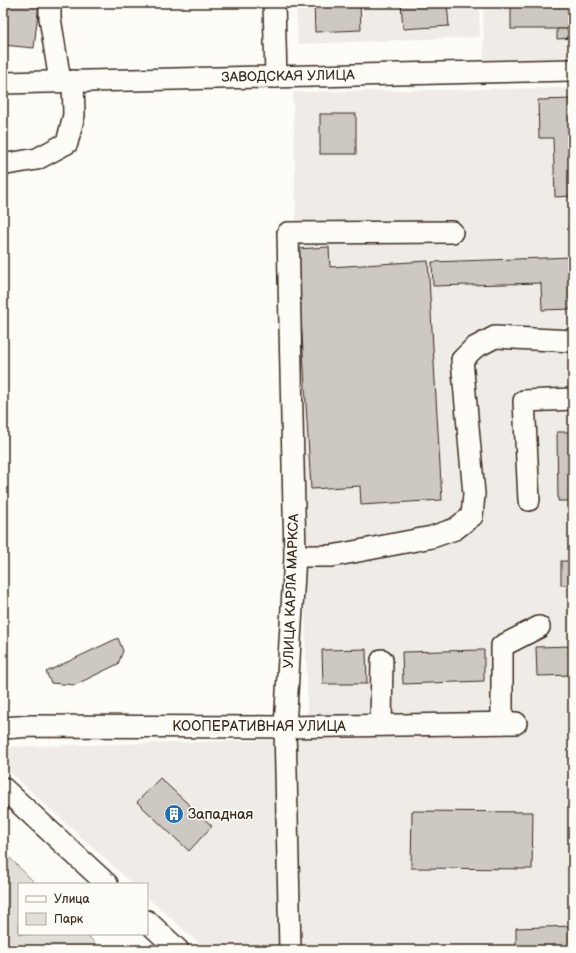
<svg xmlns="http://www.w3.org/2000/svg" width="576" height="953" font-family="'Balsamiq Sans',sans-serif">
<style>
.built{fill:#efece7}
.green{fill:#e1ded7;stroke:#8e847a}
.building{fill:#cdc8c2;stroke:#3b2a1e}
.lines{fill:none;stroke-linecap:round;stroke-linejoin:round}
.minor-casing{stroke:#3b2a1e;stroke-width:24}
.minor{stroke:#fdfcf7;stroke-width:21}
.labels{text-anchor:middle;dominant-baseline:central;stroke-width:3;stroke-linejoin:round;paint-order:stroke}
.street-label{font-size:14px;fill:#3b2a1e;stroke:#fdfcf7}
.poi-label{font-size:14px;fill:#3b2a1e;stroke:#fdfcf7;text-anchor:start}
</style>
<rect width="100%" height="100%" fill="#fdfcf7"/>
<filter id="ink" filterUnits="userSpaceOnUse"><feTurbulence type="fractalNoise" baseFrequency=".025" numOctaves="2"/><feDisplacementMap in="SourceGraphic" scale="8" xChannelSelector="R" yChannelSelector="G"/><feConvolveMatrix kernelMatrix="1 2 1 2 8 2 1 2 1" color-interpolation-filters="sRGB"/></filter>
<g filter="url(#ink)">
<g class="built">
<polygon points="296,3 479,3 480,37 298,44"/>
<polygon points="483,3 573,3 573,58 484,59"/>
<polygon points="573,88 573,950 206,950 147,897 147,884 133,884 3,766 3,747 308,739 293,92"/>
</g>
<polygon class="green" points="3,851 36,884 19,884 19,934 86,934 102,950 3,950"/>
<g class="building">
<polygon points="3,3 39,3 34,48 3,45"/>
<polygon points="314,3 360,3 361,30 315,32"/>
<polygon points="401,3 447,3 449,26 403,29"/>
<rect x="511" y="3" width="62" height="26"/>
<polygon points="557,29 573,29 573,38 557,39"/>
<polygon points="573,99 573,196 555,197 553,138 539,138 538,100"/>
<rect x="320" y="114" width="36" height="40"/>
<polygon points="329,247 330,267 428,261 442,500 361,505 360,486 311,489 297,249"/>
<polygon points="573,257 573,309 542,310 541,283 433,286 432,262"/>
<polygon points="557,432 573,432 573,501 558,501"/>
<rect x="561" y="561" width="12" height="24"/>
<polygon points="118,638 123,651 118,664 75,685 51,683 46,672"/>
<polygon points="573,646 573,675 537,676 536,647"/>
<polygon points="366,649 367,684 323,684 322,650"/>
<polygon points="484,650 484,681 403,684 402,652"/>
<polygon points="160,778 212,826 189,851 137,802"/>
<polygon points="412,811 533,812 532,869 411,868"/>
<polygon points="573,926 573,950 516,950 516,928"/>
</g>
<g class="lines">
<defs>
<g id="minor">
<polyline points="50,3 50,18 60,81"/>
<polyline points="274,3 276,77"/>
<polyline points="3,83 573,70"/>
<polyline points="7,164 37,159 67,143 74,115 73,81"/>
<polyline points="529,500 524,401 573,399"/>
<polyline points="295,556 332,556 432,537 455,529 472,516 474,494 462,360 474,348 495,337 573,341"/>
<polyline points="502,723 502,646 539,627"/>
<polyline points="381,725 382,660"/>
<polyline points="3,728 32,726 285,727 516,723"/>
<polyline points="3,788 107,884"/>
<polyline points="147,921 178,950"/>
<polyline points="290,950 285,727 295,556 288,233 452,232"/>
</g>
</defs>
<use href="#minor" class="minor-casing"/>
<use href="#minor" class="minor"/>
</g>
</g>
<defs>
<symbol id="building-disc" viewBox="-11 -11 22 22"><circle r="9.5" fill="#1f6fb2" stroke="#fdfcf7"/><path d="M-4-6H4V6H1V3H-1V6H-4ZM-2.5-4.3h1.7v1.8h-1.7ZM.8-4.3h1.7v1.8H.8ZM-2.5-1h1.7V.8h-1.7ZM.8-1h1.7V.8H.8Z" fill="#fff"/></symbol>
</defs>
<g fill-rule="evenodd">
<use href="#building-disc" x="163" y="803" width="22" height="22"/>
</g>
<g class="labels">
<g class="street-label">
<text transform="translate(288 76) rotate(-1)">ЗАВОДСКАЯ УЛИЦА</text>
<text transform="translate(291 591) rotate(-88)">УЛИЦА КАРЛА МАРКСА</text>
<text x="259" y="726">КООПЕРАТИВНАЯ УЛИЦА</text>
</g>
<g class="poi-label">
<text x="188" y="814">Западная</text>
</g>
</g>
<rect width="576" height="953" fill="none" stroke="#fdfcf7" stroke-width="16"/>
<rect x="8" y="8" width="560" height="937" fill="none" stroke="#3b2a1e" stroke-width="1.5" filter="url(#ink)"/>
<rect x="18" y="883" width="130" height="52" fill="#fdfcf7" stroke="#afa8a0"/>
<rect x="26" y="896" width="20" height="6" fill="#fdfcf7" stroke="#afa8a0"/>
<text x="54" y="903" font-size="12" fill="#3b2a1e">Улица</text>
<rect x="26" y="913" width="20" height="12" fill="#e1ded7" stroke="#afa8a0"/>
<text x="54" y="923" font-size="12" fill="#3b2a1e">Парк</text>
</svg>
